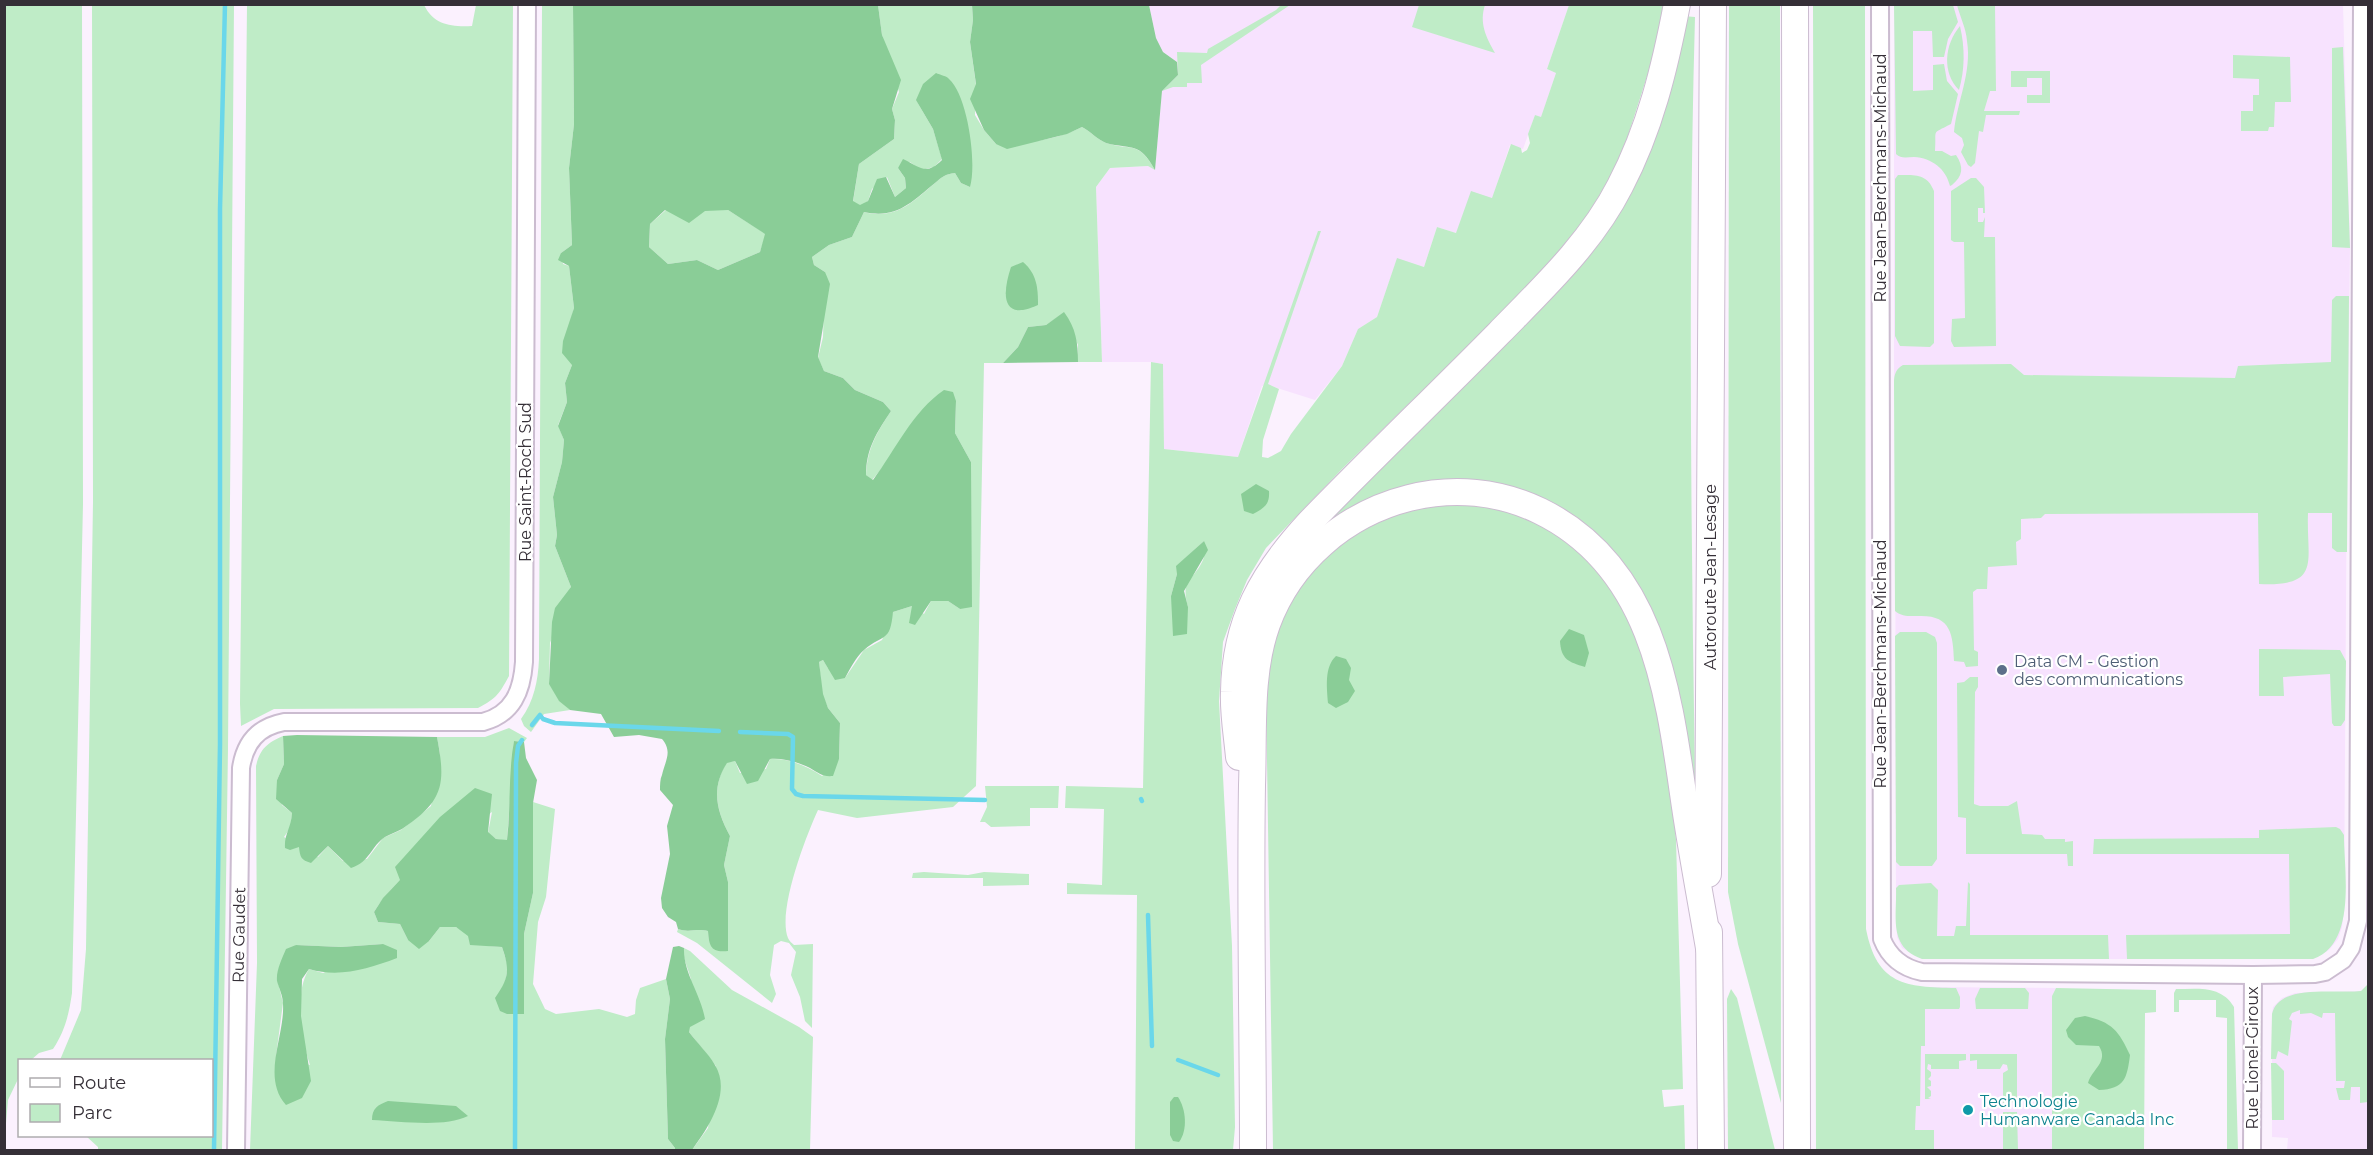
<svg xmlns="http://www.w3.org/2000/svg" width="2373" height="1155" font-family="Montserrat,sans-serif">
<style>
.built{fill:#f7e2fe}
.green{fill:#bfecc7;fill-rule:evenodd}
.forest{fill:#8acd97;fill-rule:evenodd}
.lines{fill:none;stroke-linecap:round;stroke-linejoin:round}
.stream{stroke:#6ad7ea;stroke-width:4.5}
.minor-casing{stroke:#cbbcd0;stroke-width:20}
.highway-casing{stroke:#cbbcd0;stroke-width:28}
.minor{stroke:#fff;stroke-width:16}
.highway{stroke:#fff;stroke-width:26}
.service-dot{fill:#5c6f8a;stroke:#fff;stroke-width:2}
.culture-dot{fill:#0f9aa8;stroke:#fff;stroke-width:2}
.labels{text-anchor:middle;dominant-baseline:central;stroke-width:4.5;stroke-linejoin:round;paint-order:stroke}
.street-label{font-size:16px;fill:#352f37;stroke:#fff}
.service-label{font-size:16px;fill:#4e5e75;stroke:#fff;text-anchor:start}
.culture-label{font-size:16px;fill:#0d838f;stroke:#fff;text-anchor:start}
</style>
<rect width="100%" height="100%" fill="#fbf1fe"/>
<g class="built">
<polygon points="1149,5 1569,5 1547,69 1556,73 1541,118 1535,115 1523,149 1510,145 1492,199 1456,233 1437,227 1424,267 1397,259 1377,317 1358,329 1342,366 1315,400 1268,385 1262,386 1238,457 1164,449 1163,364 1151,362 1102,362 1096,187 1110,168 1148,166 1155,169 1162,91 1177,62 1163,52 1156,38"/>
<polygon points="1894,5 2343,5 2350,248 2348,395 1894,383"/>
<polygon points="2347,454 2344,908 2342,927 2338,939 2329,950 2313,959 1922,959 1902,948 1897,937 1896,915 1895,455"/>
<polygon points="1918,987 2056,988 2052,996 2052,1150 1934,1150 1934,1130 1915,1130"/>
<polygon points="2368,991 2368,1150 2287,1150 2288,1138 2272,1137 2272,1014 2273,1007 2282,998 2295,993"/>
</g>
<g class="green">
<path d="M5,4L82,5L83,504L72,993C69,1014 65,1031 53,1049L39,1053L31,1060H20L19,1077L8,1100L5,1135Z"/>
<polygon points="92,5 234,5 228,749 222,1150 98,1150 98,1147 86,1136 212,1136 212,1060 60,1060 81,1010 86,949 93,502"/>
<path d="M247,5H424C434,25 451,27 472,26L476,5H513L509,676C499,694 497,698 478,708L274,709L241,726L240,704Z"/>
<path d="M542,5H573L574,124L569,168L572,245L561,253L563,264L569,266L574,308L570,323L572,365L565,383L567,402L558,425L564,440L562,462L553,497L557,535L555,546L571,587L550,643L549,683L559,700L570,710L544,714L531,732L524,726L521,719C534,701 538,681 539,659Z"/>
<path d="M878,5H972L973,20L970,42L976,85L975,115L984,130L996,144C1026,143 1054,141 1082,127C1090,131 1098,140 1106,143C1132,151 1138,140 1155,170L1148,166L1110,168L1096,187L1102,362H1078V345L1064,313L1046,325L1028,327L1018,347L1003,363H984L976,786L953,807L857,818L818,810C806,836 777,911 788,938C789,941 792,943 794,945L813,944L812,1028L805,1021L800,997L791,975L796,952L789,943L781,941L774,945L770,975L776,994L772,1003L697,943L677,932L678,929C689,933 697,928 708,931L709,940L728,882L724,865L730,836C716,810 711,788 727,762L735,761L740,773L766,769L770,759C789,758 807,766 822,776L839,759L840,723L828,708L822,694L819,662L823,660L828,668L845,678L864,650L882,640L893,612L912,606L924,614L931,601H948L960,609L971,462L955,433L956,401L883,467L872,480L866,475C867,449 877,432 891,411L883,402L855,390L843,378L824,371L818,358L823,337L825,272L814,265L812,257L829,245L852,237L864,212C895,220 912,203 935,183C942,177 945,174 955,173L961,183L970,187L916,100L933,129L942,159L934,167L921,170L910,162L898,168L905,178L906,188L895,197L887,177L872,189L868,201L861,206L853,202L859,164L894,139L895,120L892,109L899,92L882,35Z"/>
<polygon points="1281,5 1290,5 1201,65 1202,83 1187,83 1187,87 1173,87 1162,91 1178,75 1177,52 1207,53 1208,49 1276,10"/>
<path d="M1419,5H1485C1479,23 1486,37 1495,53L1412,27Z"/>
<path d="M1569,5H1664L1651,64L1626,142L1610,177L1588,215L1566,247L1523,292L1343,468L1292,521L1266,548L1247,580L1235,609L1223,642L1219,701L1232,946L1235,1127L1233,1150H1135L1137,895L1067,894V883L1102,885L1104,809L1065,808L1066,786L1143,788L1151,362L1163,364L1164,449L1238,457L1318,231H1321L1268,384L1279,389L1263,440L1262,457L1268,458L1281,451L1291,434L1342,366L1358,329L1377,317L1397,258L1424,267L1437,227L1456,233L1471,191L1492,198L1511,144L1521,148L1522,153L1527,150L1530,143L1528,134L1535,115L1541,117L1556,73L1547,69ZM1204,541C1204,547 1205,555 1203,560C1193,582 1180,578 1188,607L1171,596L1177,574V566Z"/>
<polygon points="1729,5 1780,5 1781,1103 1738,944 1728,892"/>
<path d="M1813,5H1865L1866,929C1877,985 1905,987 1956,988L1960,997V1007L1959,1009H1925V1046H1921L1920,1106H1916L1915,1130H1934V1150H1816Z"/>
<path d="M1894,5H1953L1958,22L1948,39L1944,57H1933L1932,31H1913V91L1933,90V65L1944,64L1947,81L1958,94L1951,124C1930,135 1937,128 1935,151H1942L1951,156L1956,155C1964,167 1963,176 1952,185L1950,186C1946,169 1932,158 1914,157C1907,157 1901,159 1896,154Z"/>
<path d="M1957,5H1995L1996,91H1990L1984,111H2020L2019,115H1986L1983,132L1979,131L1975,163L1971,167L1968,165L1961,152L1964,145L1962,138L1954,132C1957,101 1972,73 1967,41C1966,28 1960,17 1957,5Z"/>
<path d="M1683,16L1695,17C1688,270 1691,524 1695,778L1690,777L1680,696L1628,572L1610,548L1590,528L1549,503L1373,498L1287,559L1575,271L1598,245L1618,213Z"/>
<path d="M1960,26C1965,48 1965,69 1959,90C1942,73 1944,45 1960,26Z"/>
<polygon points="2343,47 2350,248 2332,247 2332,48"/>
<polygon points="2233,55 2290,57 2291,102 2275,102 2274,127 2269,127 2268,131 2241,131 2241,111 2253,111 2253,95 2259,95 2259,79 2233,78"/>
<polygon points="2011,71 2050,71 2050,103 2027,103 2027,95 2042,95 2042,78 2027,78 2027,87 2011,87"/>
<path d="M1898,175C1914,175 1927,173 1934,191V343L1930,347L1900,346L1895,336V179Z"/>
<polygon points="1971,178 1976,178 1984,187 1985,213 1983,213 1983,208 1978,208 1978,222 1983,222 1985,217 1984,237 1995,237 1996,346 1954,347 1951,341 1952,319 1965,318 1964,242 1954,242 1951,240 1951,191"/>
<polygon points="666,210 728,210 766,234 760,252 718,270 697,260 668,264 649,247 650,224"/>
<path d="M2336,296H2349L2347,552H2337L2332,548V513H2308C2306,561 2323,587 2259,584L2258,513L2045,514L2041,518L2021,519V539L2016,542L2017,565L1988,567L1987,589H1977L1973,592L1974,650L1978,652V666L1966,667L1964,662L1954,661C1953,634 1951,615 1919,616C1910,616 1902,617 1895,611L1894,383C1894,374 1896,369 1903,365L2011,364L2024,375L2235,378L2238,366L2331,362L2332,300Z"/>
<path d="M1452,504L1489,506L1522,516L1555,534L1586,558L1613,589L1635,629L1651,677L1671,785L1676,840L1683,1089L1662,1090L1664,1107L1684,1105L1685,1150H1273L1266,696C1268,670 1271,644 1281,619C1304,567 1363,516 1420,507C1430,505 1441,505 1452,504Z"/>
<polygon points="1900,632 1926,632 1935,637 1937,643 1937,859 1932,866 1900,866 1896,862 1895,636"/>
<polygon points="2259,649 2340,650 2346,661 2345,720 2341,726 2334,726 2332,723 2330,674 2283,677 2284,696 2259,696"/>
<polygon points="1970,677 1978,677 1978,687 1975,692 1974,804 1980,806 2008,806 2017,801 2022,834 2042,835 2045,839 2065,839 2065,842 2073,841 2073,866 2068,866 2067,854 1966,854 1966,818 1958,817 1957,683 1964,682"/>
<path d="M509,728L527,738L524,742L514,741L507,841L496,839L488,833L492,812C451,842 401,869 374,912L378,922L400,924L408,940L429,941L440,927H456L489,946L502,947L508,966L505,984L524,1014V934L533,893V802L555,809L546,897L538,922L533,984L545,1009L556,1014L599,1009L627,1017L635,1014L636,1000L640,988L666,979L670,999L665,1039L668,1139L675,1148V1150H250L257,963L256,766C260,749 267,743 283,736L284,764L277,780L282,805L292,813L291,827L284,837L318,857L328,846L343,861L367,859L383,838L401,830L431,806L440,754L437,737H485ZM383,944L323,973L309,969C294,993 301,1038 310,1065L276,1056L283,1003L277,978L296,945L341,947Z"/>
<polygon points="985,786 1059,786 1058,808 1030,808 1030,826 991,827 985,822 980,822 987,807"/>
<path d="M2336,827L2340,829L2344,835C2344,872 2357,944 2313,959H2127L2126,935L2290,934L2289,854H2093L2094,839L2259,838V830Z"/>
<polygon points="924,872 968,875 984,872 1029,874 1029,885 983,886 983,878 912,878 913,873"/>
<path d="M1968,882L1970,884V935H2108L2109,959H1922C1888,947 1897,918 1896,888L1899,885L1931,883L1938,890L1937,936H1954L1956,926H1966Z"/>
<polygon points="684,948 690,951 732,990 799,1027 813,1037 810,1150 692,1150 708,1128 716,1066 689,1032 691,979 684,958"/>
<path d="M2368,984V1102L2360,1103V1087H2351L2350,1100H2339L2336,1088H2344L2345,1081H2336L2335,1013H2323L2322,1018L2311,1013L2300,1014V1010L2292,1013L2289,1019L2292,1021L2288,1056L2278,1051L2276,1059H2271L2272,1014C2279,983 2335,994 2361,991Z"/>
<polygon points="1980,988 2025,988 2029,993 2028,1009 1976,1009 1975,999"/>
<polygon points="2056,988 2156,990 2156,1012 2145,1013 2144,1150 2052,1150 2052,996"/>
<polygon points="1731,989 1737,998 1775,1150 1728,1150 1727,999"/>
<path d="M2176,989C2198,989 2221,985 2234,1007L2238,1150H2227V1018L2216,1017V1000H2179V1012H2174V993Z"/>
<polygon points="1925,1054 1966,1054 1966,1060 1959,1061 1959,1069 1931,1069 1931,1065 1928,1064 1927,1069 1931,1072 1931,1076 1928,1079 1931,1081 1931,1086 1927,1087 1931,1091 1931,1096 1928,1098 1931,1099 1925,1099"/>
<polygon points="1970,1054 2017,1054 2017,1102 2003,1103 2003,1073 2008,1070 2007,1065 2003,1064 2000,1069 1977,1069 1977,1060 1970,1061"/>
<polygon points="2271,1063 2276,1063 2284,1071 2284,1120 2272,1120"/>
<polygon points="2003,1112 2017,1112 2018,1150 2003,1150"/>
</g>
<g class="forest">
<path d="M573,5H878L882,35L901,80L892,109L895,120L894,139L859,164L853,201L860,205L868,201L877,179L886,177L895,197L906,188L905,178L898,168L903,159C920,167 926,176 942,160L933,129L916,100L923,84L936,73C940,75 947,76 949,79C968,96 977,164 970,187L961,183L955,173C945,174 942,177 935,183C911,203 896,219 864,212L852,237L829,245L812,257L814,265L825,272L830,284L818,357L824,371L843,378L855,390L883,402L891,411C877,432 866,449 866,475L873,480C896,449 912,412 944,390L953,392L956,401L955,433L971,462L972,607L960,609L948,601H931L915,625L909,623L912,606L893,612C890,643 884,633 864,650C856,657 850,669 845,678L835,680L823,660L819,662L823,694L828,708L840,723L839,759L833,776C822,777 819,773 810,768C798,762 783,758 770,759L758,781L747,784L735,761L727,763C711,788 716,810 730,836L724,865L728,882V951C711,953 709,946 708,931C697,928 689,933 678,929L676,922L668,917L662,908L661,898L670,854L667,826L673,805L660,790C660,785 660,779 662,775C665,761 673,752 662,739L639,735L614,737L601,714L570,710L559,701L549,684L552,622L555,608L571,587L555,546L557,535L553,497L562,462L564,440L558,426L567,402L565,383L572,365L562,353L563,341L574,308L569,266L558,260L561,253L572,245L569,168L574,124ZM665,210L689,223L705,211L728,210L765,234L760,252L718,270L697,260L668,264L649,247L650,224Z"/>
<path d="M972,5H1149L1156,38L1163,52L1177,62L1178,75L1162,91L1155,170C1139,141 1132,150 1106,143C1098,140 1090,131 1082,127L1067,134L1007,149L996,144L984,130L970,99L976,84L970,42L973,20Z"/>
<path d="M1023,262C1037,274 1038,288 1038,305C1001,322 1002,294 1011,267Z"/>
<path d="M1064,312C1076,328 1078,343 1078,362L1003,363L1018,347L1028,327L1046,325Z"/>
<path d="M1256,484L1269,491C1270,505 1264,508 1253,514L1244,511L1241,494Z"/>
<polygon points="1204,541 1208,550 1184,591 1188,607 1187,634 1173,636 1171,596 1177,574 1176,566"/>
<path d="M1569,629L1584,635L1589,653L1585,667C1568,662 1561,659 1560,641Z"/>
<path d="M1336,656L1346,659L1351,668L1349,680L1355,691L1348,702L1336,708L1328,703C1327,688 1324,667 1336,656Z"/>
<path d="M297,735L437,737C446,784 444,801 402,829C397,832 390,834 385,837C371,846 370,862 351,868L328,846L311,863C301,860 300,857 299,847L290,850L285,848C284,834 291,829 292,813L276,799L277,780L284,764L283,736Z"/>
<path d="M514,741L524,742L526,758L537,780L533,803V893L524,934V1014H507L500,1011L495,998C509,978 510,970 502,947L470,945L468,936L456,927H440L429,941L419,949L408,940L400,924L378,922L374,912L383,898L400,880L395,867L440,817L475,788L492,794L488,832L496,839L507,840C511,807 508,774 514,741Z"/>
<path d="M383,944L397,950V958C368,969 339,978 309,969L302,979L301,1016L311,1081L302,1098L286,1105C261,1077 285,1036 283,1004C283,996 279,988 277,981C276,970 282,959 286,949L296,945L341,947Z"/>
<path d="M679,946L684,948C683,973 701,994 705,1019L690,1027L689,1032C697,1043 708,1053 715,1065C732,1093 708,1128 692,1150H675V1148L668,1139L665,1039L670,999L666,979L673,947Z"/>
<path d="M2085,1016C2112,1022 2119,1031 2130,1055C2127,1078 2125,1089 2099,1090L2088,1083C2092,1069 2109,1062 2099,1046L2076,1045L2068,1037L2066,1030L2075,1018Z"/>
<path d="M1174,1097H1178C1186,1109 1188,1130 1179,1142L1173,1141L1170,1135V1102Z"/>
<path d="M388,1101L456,1106L468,1116C444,1128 399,1121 372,1120C372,1108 378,1105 388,1101Z"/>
</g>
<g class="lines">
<g class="stream">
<polyline points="532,725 540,715 543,719 555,723 719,731"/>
<polyline points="740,732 788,734 793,737 792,789 796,794 803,796 985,800"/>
<polyline points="1141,799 1142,801"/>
<polyline points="1148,915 1152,1046"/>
<polyline points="1178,1060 1218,1075"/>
<polyline points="214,1150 220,745 220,209 225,4"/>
<polyline points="515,1150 516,763 518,746 522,740"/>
</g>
<defs>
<g id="minor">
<path d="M1880,4L1882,939C1889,957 1903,968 1922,972L2253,975L2315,974L2325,972L2343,960L2351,948L2358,921L2362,4"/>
<path d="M236,1150L241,768C245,742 258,727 284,722H483C513,714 522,691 524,662L527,4"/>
<polyline points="2252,1150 2253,975"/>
</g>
<g id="highway">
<polyline points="1795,4 1797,1150"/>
<path d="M1239,757C1237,735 1233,713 1234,692C1235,622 1262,574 1309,523C1371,459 1436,397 1499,333C1543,288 1591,243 1620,186C1650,129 1665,67 1677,4"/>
<polyline points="1708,874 1713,4"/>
<polyline points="1709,932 1711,1150"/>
<path d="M1253,1150C1253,1029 1250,907 1252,785C1254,732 1249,674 1267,624C1290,561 1345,514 1409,498C1453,487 1499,491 1540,511C1655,567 1669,696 1685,807C1692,854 1701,901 1709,948"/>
</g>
</defs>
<use href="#minor" class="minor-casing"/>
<use href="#highway" class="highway-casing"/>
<use href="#minor" class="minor"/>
<use href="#highway" class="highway"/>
</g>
<circle class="service-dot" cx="2002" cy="670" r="6"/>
<circle class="culture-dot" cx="1968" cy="1110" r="6"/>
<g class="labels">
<g class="street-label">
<text transform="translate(1880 178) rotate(-90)">Rue Jean-Berchmans-Michaud</text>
<text transform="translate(525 482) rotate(-90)">Rue Saint-Roch Sud</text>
<text transform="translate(1710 577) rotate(-90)">Autoroute Jean-Lesage</text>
<text transform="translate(1880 664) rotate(-90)">Rue Jean-Berchmans-Michaud</text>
<text transform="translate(239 935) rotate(-89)">Rue Gaudet</text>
<text transform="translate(2252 1058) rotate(-90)">Rue Lionel-Giroux</text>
</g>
<g class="service-label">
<text x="2014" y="661">Data CM - Gestion<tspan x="2014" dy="18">des communications</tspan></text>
</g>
<g class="culture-label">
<text x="1980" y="1101">Technologie<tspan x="1980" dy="18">Humanware Canada Inc</tspan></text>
</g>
</g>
<rect width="2373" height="1155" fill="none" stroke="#352f37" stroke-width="12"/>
<rect x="18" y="1059" width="195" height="78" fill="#ffffff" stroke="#aeacaf" stroke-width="1.5"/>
<rect x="30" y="1078" width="30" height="9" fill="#ffffff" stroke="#aeacaf" stroke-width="1.5"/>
<text x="72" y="1089" font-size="18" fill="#352f37">Route</text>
<rect x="30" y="1104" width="30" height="18" fill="#bfecc7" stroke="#aeacaf" stroke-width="1.5"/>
<text x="72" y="1119" font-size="18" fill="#352f37">Parc</text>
</svg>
